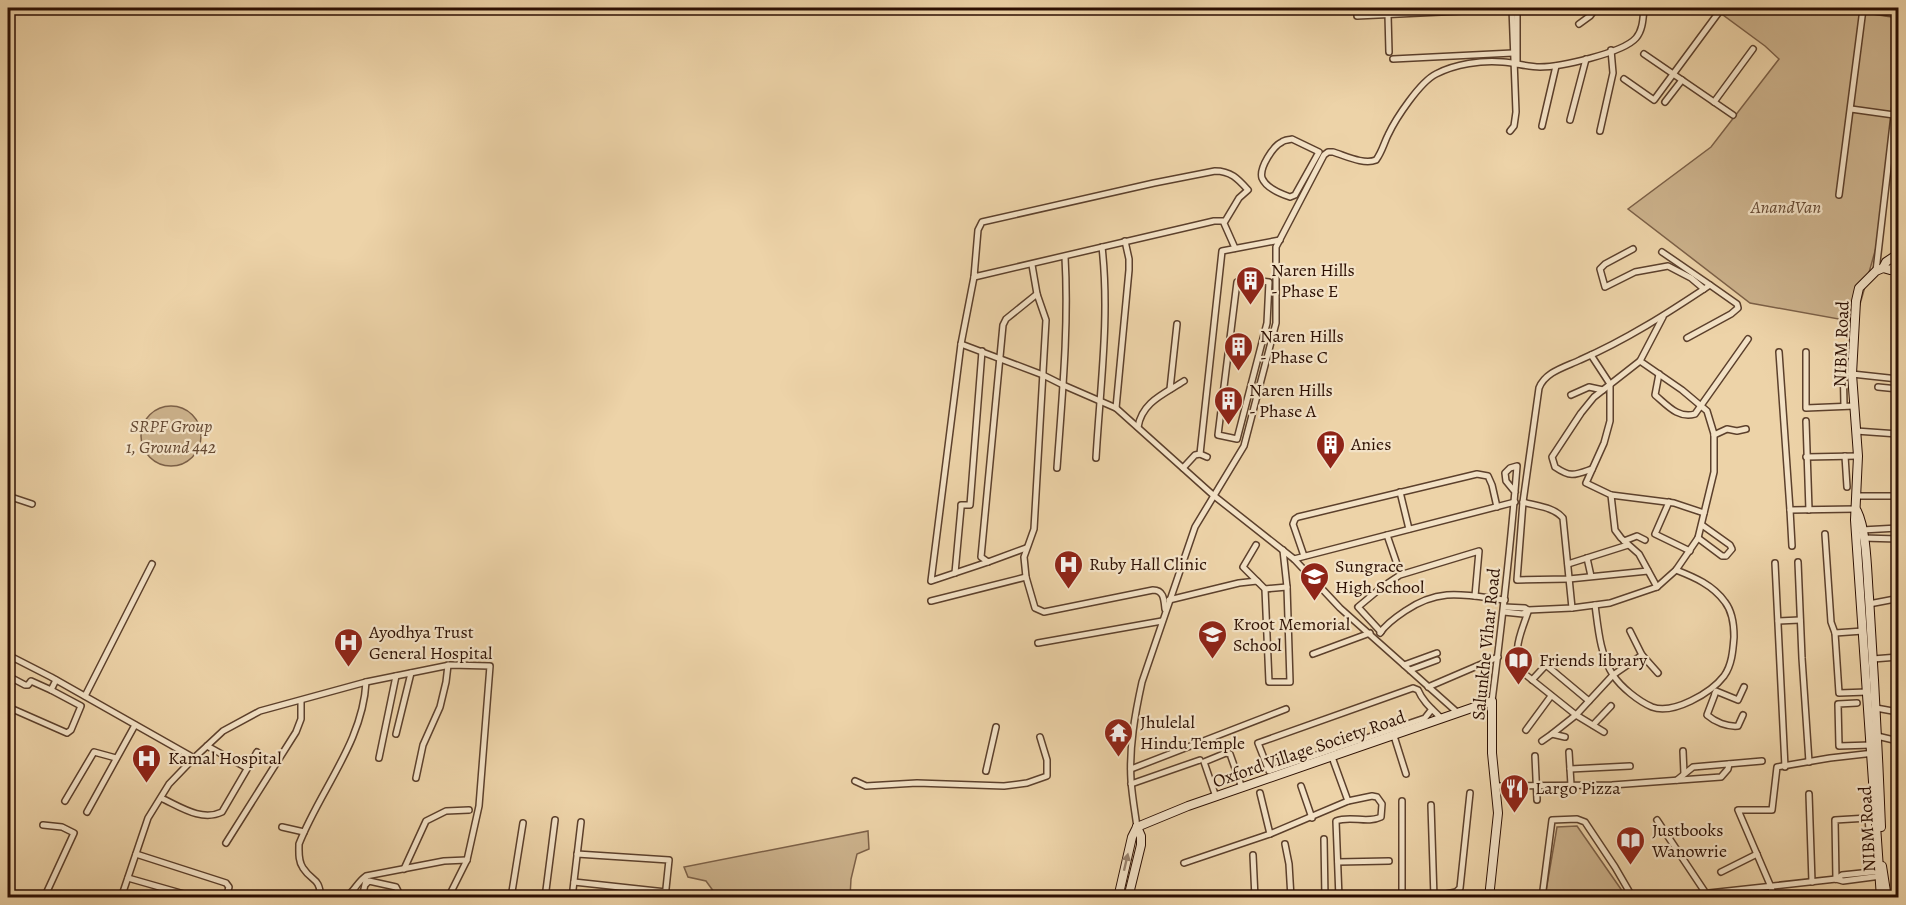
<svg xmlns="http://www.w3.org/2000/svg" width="1906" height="905" font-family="Alegreya,serif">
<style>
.green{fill:#ccb28c;stroke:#7c6047;stroke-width:1.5}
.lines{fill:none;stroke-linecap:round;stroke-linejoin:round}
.street-casing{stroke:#5c402c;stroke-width:8}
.secondary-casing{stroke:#2c0f02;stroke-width:10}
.street{stroke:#f3e2c6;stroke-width:5}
.secondary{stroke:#f3e2c6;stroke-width:8}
.oneway{fill:#99836e}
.labels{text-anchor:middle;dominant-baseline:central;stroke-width:4.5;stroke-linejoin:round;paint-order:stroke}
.park-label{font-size:18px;font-style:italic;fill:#644832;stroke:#f3e2c6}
.poi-label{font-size:18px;fill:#2c0f02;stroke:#f3e2c6;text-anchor:start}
.street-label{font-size:18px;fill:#2c0f02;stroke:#f3e2c6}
</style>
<rect width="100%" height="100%" fill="#edd3a8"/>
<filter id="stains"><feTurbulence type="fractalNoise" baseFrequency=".00333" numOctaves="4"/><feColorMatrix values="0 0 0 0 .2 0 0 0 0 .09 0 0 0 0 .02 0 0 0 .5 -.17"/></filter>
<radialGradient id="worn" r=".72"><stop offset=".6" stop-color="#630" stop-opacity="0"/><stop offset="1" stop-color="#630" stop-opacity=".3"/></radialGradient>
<g class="green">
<polygon points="1722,8 1832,8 1898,18 1898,105 1884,206 1881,230 1855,322 1750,303 1628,209 1711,147 1779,59 1765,46 1719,12"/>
<circle cx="171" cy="436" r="30"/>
<polygon points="1577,826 1625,895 1596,898 1545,897 1557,827"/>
<polygon points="868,831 869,849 857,854 851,879 850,897 713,897 714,892 706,881 688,877 684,867"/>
</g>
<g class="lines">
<defs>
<g id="street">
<polyline points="1853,8 1898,14"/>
<polyline points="1517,9 1517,64"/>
<polyline points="1388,15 1389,52"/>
<polyline points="1357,16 1483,10 1517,11"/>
<polyline points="1579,24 1590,16 1596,8"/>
<polyline points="1644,54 1733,115"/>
<polyline points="1393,59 1513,53"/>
<polyline points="1624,79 1654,100 1722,8"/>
<polyline points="1665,102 1682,80"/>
<polyline points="1714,102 1753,49"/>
<polyline points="1851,109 1894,115"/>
<polyline points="1570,120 1586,59"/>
<polyline points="1542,126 1556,66"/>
<polyline points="1510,131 1514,126 1516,112 1512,8"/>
<polyline points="1600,131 1613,73 1611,50"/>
<path d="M1292,139L1319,152L1295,195L1290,197C1281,194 1266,188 1262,178C1259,168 1273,146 1282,142C1284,140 1289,140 1292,139Z"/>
<polyline points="1839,195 1863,9"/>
<path d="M1224,223L1239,198L1248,190C1238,179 1231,171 1215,171L1154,183L982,222L978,230L974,277L1214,221H1223L1235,248"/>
<polyline points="1633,249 1605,264 1600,269 1605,287 1635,272 1668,266 1691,278 1704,289"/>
<polyline points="1662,252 1710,285"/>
<path d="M1032,265L1037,294L1046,320L1034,529L1024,557L1026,577L1035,608L1044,612L1049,611L1153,590C1164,590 1164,600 1165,609"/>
<polyline points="1876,271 1898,81"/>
<polyline points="974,277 961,344 1043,375 1063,385 1116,408 1213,495 1294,559 1340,608 1458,713"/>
<polygon points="1244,279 1269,282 1267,323 1237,439 1218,435 1237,282"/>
<polyline points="961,344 931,581 988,562"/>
<polyline points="1779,352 1790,510 1856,509"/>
<polyline points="1806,352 1806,408 1854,406"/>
<polyline points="1591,355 1610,384 1610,421 1604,443 1586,483 1611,495 1615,530 1621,538 1639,554 1657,587"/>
<polyline points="1843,356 1844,406"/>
<path d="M1659,374L1655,395C1667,405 1678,419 1695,414L1748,339"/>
<polyline points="1852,374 1898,379"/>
<polyline points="1878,387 1898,389"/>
<polyline points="1170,389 1177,324"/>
<polyline points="1571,395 1589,387 1603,390"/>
<polyline points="1116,408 1129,270 1129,259 1125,241"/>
<polyline points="1806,421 1809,510"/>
<path d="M1138,427C1142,402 1164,394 1184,381"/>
<polyline points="1856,431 1898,434"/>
<polyline points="1714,435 1727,429 1737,431 1746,429"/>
<polyline points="1200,454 1222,251 1280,240"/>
<polyline points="1845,456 1847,487"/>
<polyline points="1806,457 1858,456"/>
<path d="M1096,458C1100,388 1110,317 1102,247"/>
<path d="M1057,468C1062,398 1069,327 1065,257"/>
<polyline points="1183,468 1195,455 1200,454 1207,457"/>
<path d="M1592,469C1575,475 1571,478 1555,467L1552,457L1581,413L1594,397L1640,361"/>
<polyline points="1400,492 1409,529"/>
<polyline points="1611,495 1674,503 1704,513"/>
<polyline points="8,496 32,504"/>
<polyline points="1857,496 1898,496"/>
<path d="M1523,502C1536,506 1554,507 1563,518L1572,608"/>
<polyline points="1669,502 1655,534 1690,551"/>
<polyline points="1790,510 1792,546"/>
<polyline points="1862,530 1898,528"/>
<polyline points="1825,534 1831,622 1835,633 1839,693 1867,692"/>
<polyline points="1387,535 1398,567"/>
<polyline points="1698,538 1722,556 1726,556 1732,549 1730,545 1702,525"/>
<polyline points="1863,538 1898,539"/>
<polyline points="1624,541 1637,536 1645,540"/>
<polyline points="1256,545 1243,567 1258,582"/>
<polyline points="1026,548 988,562 981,557 1003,325 1006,319 1037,294"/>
<polyline points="1304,556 1293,524 1295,519 1298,517 1477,474 1488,476 1492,485 1497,507"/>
<polyline points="1587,558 1591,576"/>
<polyline points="1294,559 1515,502"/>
<polyline points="1798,562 1802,658 1809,762"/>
<polyline points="1775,563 1785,767"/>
<polyline points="1568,564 1628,545"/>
<path d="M1648,571L1569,579L1517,580L1523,502L1539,388C1545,372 1565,367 1580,360C1626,340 1668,313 1710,285L1737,304L1738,308L1731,314L1687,338"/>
<polyline points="955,573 961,508 961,505 970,505 982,351"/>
<polyline points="1265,589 1287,587"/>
<polyline points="1169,600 1239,583 1257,581 1265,589 1269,682 1290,682 1287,587 1283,550"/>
<polyline points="931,601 1026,577"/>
<polyline points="1869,604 1895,599"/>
<path d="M1595,605C1598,627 1600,655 1613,675C1621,687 1638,701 1652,707C1673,715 1711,693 1724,676C1732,665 1733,650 1734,637C1734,626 1732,611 1725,602C1713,585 1694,577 1676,570"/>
<polyline points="1504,607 1525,608 1528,610"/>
<polyline points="1504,612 1523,614 1528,610 1572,608 1610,603 1657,587 1676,570 1698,538 1714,472 1714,434 1707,411 1682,390 1640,361 1663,317"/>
<path d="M1528,612C1520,636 1510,652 1526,675L1576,715L1604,732"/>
<polyline points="1896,620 1898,620"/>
<polyline points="1778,621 1800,620"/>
<polyline points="1630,631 1642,655 1658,673"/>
<polyline points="1381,632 1358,607 1382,587 1400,575 1479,551 1475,596"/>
<path d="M1380,633C1386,624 1396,617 1405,611C1440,587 1465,595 1505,600"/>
<polyline points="1835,633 1863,631"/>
<polyline points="1038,643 1162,621"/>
<polyline points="1313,654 1370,633"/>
<polyline points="8,655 51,677 194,758"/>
<polyline points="1873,659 1898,657"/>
<polyline points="1404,665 1437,653"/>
<polyline points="1410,670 1437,660"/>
<polyline points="8,676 25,685 28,685 31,681 51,690 56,680"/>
<polyline points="1532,680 1546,665 1589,701"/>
<polyline points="1428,687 1498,657"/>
<polyline points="1715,693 1716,691 1738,700 1744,687"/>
<path d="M1715,694L1707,715C1715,722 1727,727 1738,726L1743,715"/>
<polyline points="85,696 152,564"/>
<path d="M1492,701C1502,622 1511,544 1517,466L1510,468L1505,473L1506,481L1515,492"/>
<polyline points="1857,703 1838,704 1839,746 1871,745"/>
<polyline points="8,707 67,733 71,730 81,706 51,690"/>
<polyline points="1876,708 1898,712"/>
<path d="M1432,709L1425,718L1269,771L1258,743L1413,688L1418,690C1423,702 1432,709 1442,719"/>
<polyline points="1593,725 1611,706"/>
<polyline points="1526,730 1551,696"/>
<polyline points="396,734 411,673"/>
<polyline points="1552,734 1576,715 1613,675 1642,655"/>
<polyline points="1394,736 1406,774"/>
<polyline points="1877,736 1898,741"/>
<polyline points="1542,741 1552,734 1565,737"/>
<polyline points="207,746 247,768"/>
<polyline points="1683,751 1684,774"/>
<polyline points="1569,752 1571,785"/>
<polyline points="1535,756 1537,800"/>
<polyline points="1332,757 1348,801"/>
<polyline points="379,758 396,676"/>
<polyline points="1131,769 1286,709"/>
<polyline points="1570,769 1630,766"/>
<polyline points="986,771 996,727"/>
<polyline points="416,778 423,745 440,707 446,682 448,665"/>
<polyline points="1677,780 1693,767 1762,761"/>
<polyline points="855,781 866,786 917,783 1004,786 1027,783 1047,776 1047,760 1040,737"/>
<polyline points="1131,784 1200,760"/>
<polyline points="1301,786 1312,818"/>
<polyline points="1496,786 1612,785 1721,777 1728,769 1729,764"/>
<path d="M1260,793L1270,834L1348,801L1372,796L1377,797L1382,804L1381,817C1367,824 1351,815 1336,821L1339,898"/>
<polyline points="1809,794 1812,882"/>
<polyline points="1216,797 1204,762 1226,753 1230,754 1242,788"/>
<path d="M161,798C179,806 201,822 222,812L257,752"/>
<polyline points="65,801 94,752 116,758"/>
<polyline points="1431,805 1434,898"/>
<polyline points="87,812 135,725"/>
<polyline points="1657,820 1709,898"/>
<polyline points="43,825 62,827 74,833 44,898"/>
<polyline points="282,827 304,832"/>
<path d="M1137,827C1135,812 1132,796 1131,780C1129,747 1135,714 1142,682L1195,527L1244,446L1276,323V247L1324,155L1328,152H1333C1346,156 1364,165 1376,160C1382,152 1384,143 1388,135C1396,118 1420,82 1436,74C1455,64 1482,60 1503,62C1516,63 1528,67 1540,67C1560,67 1623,53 1636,38C1643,30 1643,18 1644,8"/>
<polyline points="1324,839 1325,898"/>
<polyline points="226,843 296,732 301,719 301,701"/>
<polyline points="1285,844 1289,864 1291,898"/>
<polyline points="136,854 226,883 229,887 226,898"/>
<polyline points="577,854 669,860 665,898"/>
<polyline points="1253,855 1255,898"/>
<polyline points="1338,862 1389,861"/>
<polyline points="1184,863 1270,834"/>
<polyline points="404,869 426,821 446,811 469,810"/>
<polyline points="1721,872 1757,854"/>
<polyline points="128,878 198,898"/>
<polyline points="1836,879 1835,820 1868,818 1870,841 1876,841"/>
<polyline points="1836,879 1842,875 1881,871"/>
<polyline points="574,882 666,892"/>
<polyline points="366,884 369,881 396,887 398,891 397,898"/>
<polyline points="121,898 148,818 169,784 194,758 223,731 260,711 366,682 450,665 490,666 479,806 467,860 448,898"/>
<path d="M321,898C319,876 313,883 303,868C298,861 299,852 299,844C320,790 363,742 366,682"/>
<path d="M345,898C355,891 357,882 366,876L444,861L467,860"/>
<polyline points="362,898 366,880"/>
<polyline points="511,898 523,823"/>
<polyline points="545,898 555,820"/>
<polyline points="572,898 581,822"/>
<polyline points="1402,898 1402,801"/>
<polyline points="1444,898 1446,894 1456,892 1460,888 1470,793"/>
<polyline points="1542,898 1552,820 1577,819 1585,822 1615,867 1633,898"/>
<polyline points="1642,898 1709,893 1836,879 1843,881 1881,876"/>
<polyline points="1774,898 1771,887 1738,810 1772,810 1777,767 1830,758 1874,753"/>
</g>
<g id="secondary">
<polyline points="1883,268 1886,262 1898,254"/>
<path d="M1857,511C1867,531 1867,574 1869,597C1874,674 1878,750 1881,827"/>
<polyline points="1137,827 1188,806 1492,701 1492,753 1498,813 1489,898"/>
<polyline points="1882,866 1887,898"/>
<polyline points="1118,898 1132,837 1137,827"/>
<polyline points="1128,898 1141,845 1141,836 1137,827"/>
<polyline points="1881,898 1855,520 1858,456 1852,374 1856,301 1859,288 1876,271 1883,268 1890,270 1898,265"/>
</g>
</defs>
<use href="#street" class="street-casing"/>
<use href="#secondary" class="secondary-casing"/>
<use href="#street" class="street"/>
<use href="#secondary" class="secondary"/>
</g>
<defs><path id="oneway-solid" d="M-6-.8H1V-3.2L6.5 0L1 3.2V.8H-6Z" transform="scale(1.5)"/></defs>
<use class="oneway" href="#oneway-solid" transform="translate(1126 862) rotate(-77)"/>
<defs>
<symbol id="building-pin" viewBox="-11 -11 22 30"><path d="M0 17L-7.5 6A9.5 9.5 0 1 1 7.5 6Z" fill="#8f2418" stroke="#f3e2c6"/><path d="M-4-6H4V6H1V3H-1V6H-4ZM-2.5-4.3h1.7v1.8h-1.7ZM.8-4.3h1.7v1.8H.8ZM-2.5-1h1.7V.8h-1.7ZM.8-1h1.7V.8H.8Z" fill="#fff"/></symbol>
<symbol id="hospital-pin" viewBox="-11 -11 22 30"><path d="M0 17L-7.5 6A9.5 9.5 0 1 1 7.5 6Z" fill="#8f2418" stroke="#f3e2c6"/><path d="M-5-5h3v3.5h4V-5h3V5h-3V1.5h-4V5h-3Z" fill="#fff"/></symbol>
<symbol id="school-pin" viewBox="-11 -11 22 30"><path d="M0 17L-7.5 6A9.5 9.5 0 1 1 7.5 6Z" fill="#8f2418" stroke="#f3e2c6"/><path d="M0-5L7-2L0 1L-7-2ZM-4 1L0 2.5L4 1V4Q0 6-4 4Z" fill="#fff"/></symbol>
<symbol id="library-pin" viewBox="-11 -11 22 30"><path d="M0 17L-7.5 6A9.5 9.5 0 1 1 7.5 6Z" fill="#8f2418" stroke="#f3e2c6"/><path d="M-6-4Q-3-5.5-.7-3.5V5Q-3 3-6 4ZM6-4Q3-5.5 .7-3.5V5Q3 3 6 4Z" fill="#fff"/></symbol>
<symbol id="temple-pin" viewBox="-11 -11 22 30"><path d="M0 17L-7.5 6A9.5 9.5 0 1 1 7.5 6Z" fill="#8f2418" stroke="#f3e2c6"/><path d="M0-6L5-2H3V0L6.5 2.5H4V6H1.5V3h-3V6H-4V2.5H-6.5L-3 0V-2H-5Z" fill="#fff"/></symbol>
<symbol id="restaurant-pin" viewBox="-11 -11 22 30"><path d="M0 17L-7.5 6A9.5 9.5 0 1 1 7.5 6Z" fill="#8f2418" stroke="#f3e2c6"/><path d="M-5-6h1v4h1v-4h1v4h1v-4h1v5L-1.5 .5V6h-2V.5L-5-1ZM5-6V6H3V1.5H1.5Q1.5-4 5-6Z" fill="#fff"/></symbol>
</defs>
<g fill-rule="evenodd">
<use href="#building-pin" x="1234" y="264" width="33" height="45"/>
<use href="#building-pin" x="1222" y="330" width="33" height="45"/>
<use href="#building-pin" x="1212" y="384" width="33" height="45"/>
<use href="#building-pin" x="1314" y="428" width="33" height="45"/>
<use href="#hospital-pin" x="1052" y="548" width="33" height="45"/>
<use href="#school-pin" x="1298" y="560" width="33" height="45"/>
<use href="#school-pin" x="1196" y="618" width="33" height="45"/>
<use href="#hospital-pin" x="332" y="626" width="33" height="45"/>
<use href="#library-pin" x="1502" y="644" width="33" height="45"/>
<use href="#temple-pin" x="1102" y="716" width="33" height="45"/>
<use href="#hospital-pin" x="130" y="742" width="33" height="45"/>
<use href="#restaurant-pin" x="1498" y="772" width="33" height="45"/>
<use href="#library-pin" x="1614" y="824" width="33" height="45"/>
</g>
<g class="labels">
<g class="park-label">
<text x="1786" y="207">AnandVan</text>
<text x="171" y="426">SRPF Group<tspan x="171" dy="21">1, Ground 442</tspan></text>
</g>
<g class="poi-label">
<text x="1271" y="270">Naren Hills<tspan x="1271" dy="21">- Phase E</tspan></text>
<text x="1260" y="336">Naren Hills<tspan x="1260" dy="21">- Phase C</tspan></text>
<text x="1249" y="390">Naren Hills<tspan x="1249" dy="21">- Phase A</tspan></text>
<text x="1351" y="444">Anies</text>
<text x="1089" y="564">Ruby Hall Clinic</text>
<text x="1335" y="566">Sungrace<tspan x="1335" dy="21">High School</tspan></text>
<text x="1233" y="624">Kroot Memorial<tspan x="1233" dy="21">School</tspan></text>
<text x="369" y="632">Ayodhya Trust<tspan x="369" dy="21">General Hospital</tspan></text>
<text x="1539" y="660">Friends library</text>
<text x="1140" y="722">Jhulelal<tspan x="1140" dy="21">Hindu Temple</tspan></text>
<text x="168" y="758">Kamal Hospital</text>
<text x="1535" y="788">Largo Pizza</text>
<text x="1652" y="830">Justbooks<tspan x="1652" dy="21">Wanowrie</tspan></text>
</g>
<g class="street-label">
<text transform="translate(1841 344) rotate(-88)">NIBM Road</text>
<text transform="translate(1486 644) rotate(-84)">Salunkhe Vihar Road</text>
<text transform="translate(1309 749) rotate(-19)">Oxford Village Society Road</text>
<text transform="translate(1867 829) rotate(-93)">NIBM Road</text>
</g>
</g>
<rect width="1906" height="905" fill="none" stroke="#edd3a8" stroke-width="30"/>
<rect x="9" y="9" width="1888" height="887" fill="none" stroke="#2c0f02" stroke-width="3"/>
<rect x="15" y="15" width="1876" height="875" fill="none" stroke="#2c0f02" stroke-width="1.5"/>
<rect width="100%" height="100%" filter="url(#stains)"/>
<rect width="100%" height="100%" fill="url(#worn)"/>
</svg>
